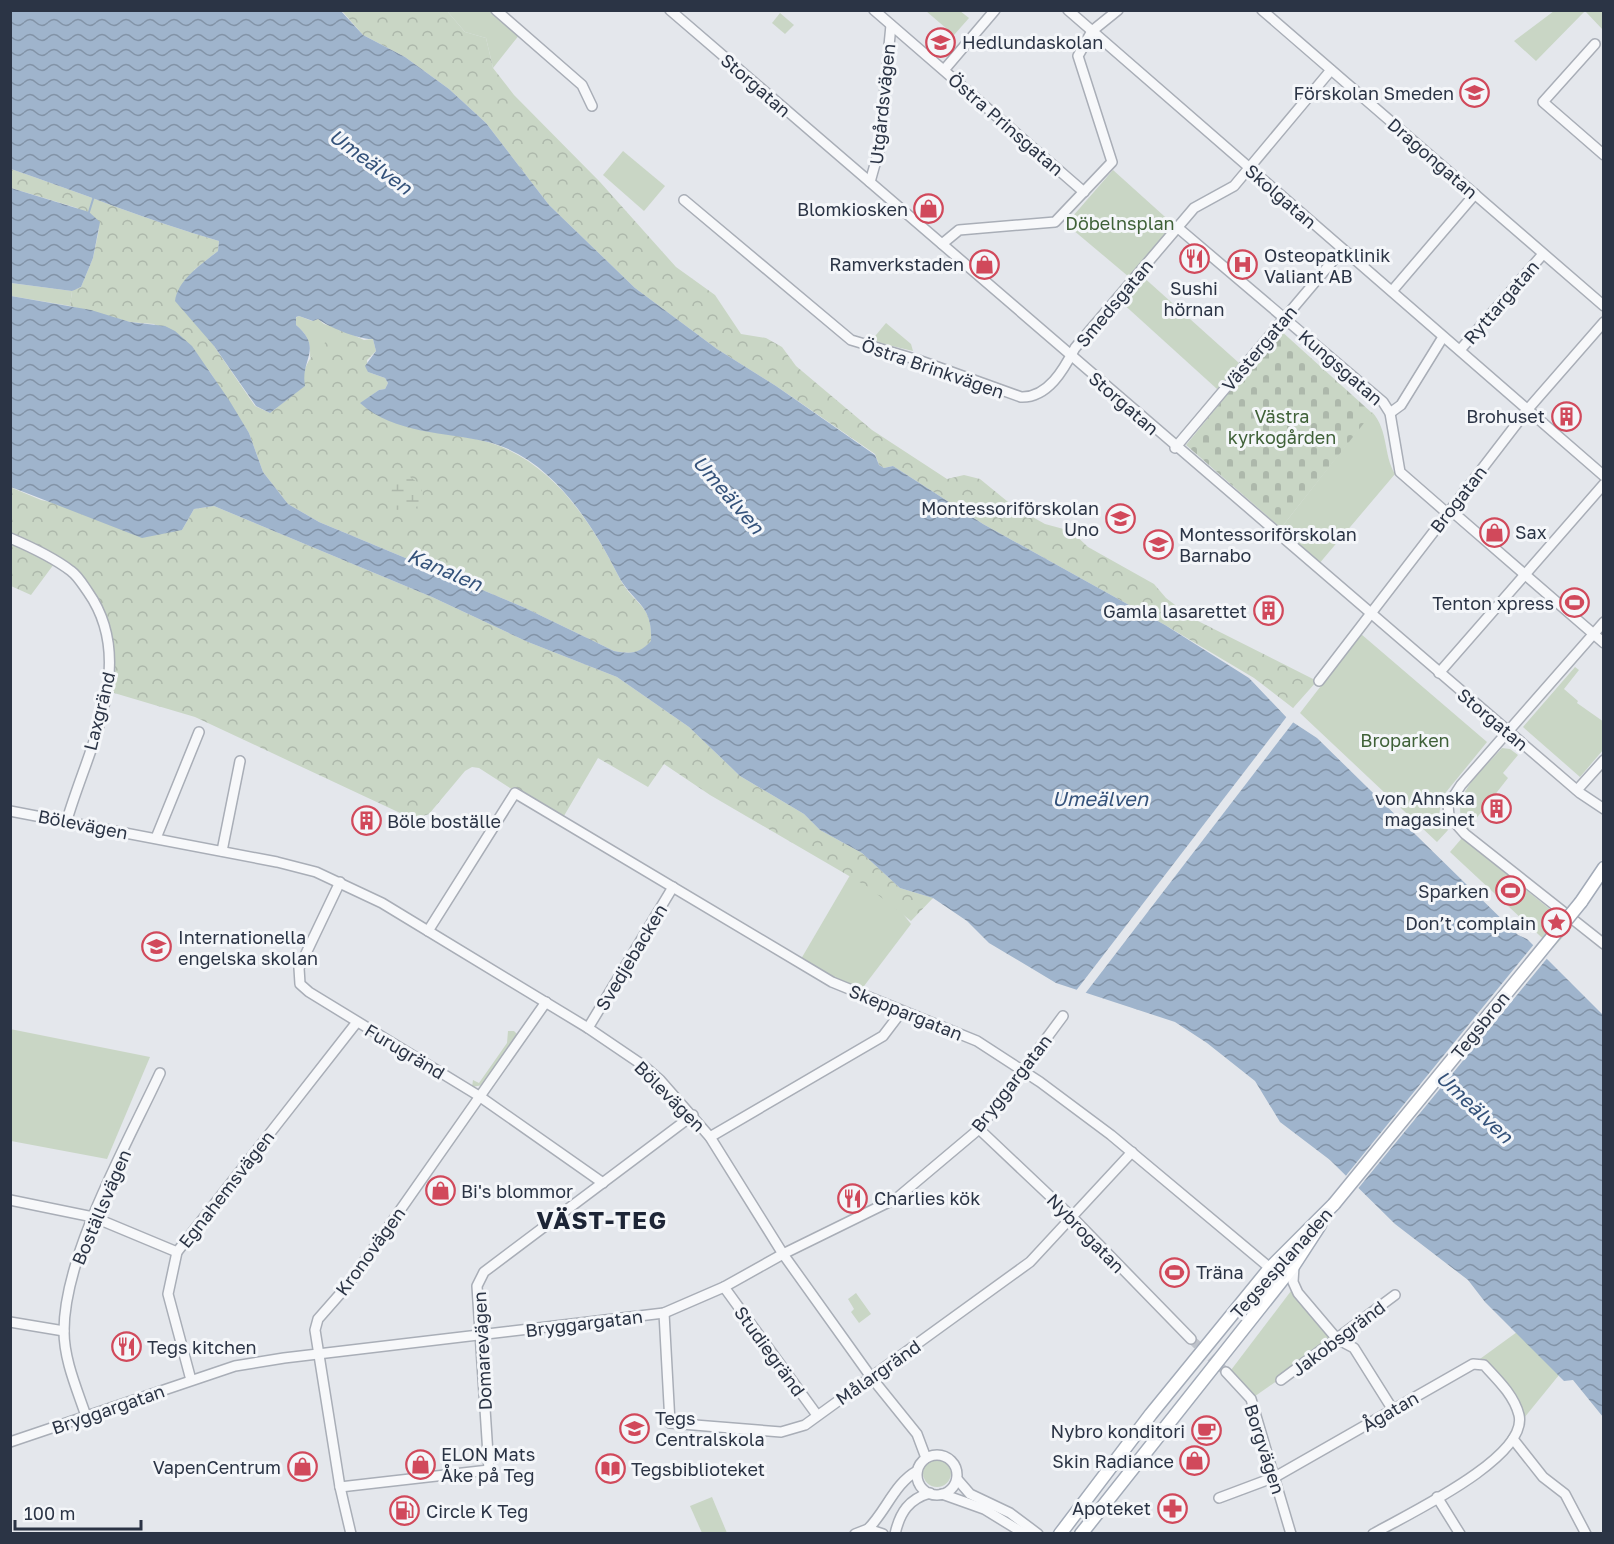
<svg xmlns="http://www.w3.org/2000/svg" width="1614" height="1544" font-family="'Golos Text',sans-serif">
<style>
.green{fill:#c9d6c5}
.forest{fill:url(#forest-crowns)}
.wetland{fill:url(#wetland-marsh)}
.cemetery{fill:url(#cemetery-stones)}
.water{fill:url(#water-waves)}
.pier{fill:#e4e7ec}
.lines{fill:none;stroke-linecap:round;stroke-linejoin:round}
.stream{stroke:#9fb4cc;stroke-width:2}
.minor-tunnel{stroke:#bfc3cb;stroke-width:9;stroke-dasharray:9 4.5;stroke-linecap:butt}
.minor-casing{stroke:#a9aeb7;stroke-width:12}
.major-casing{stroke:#a3abb8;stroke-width:15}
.minor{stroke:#f7f8fa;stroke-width:9}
.major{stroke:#fff;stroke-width:12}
.major-bridge-casing{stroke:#a3abb8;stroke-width:15;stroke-linecap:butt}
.major-bridge{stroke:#fff;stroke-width:12}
.labels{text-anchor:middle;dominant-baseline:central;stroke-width:6;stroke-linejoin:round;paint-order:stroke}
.poi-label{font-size:18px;fill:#2b3445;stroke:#f4f6f9;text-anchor:start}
.street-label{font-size:18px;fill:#2b3445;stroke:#f4f6f9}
.park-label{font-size:18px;fill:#3f6138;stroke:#f4f6f9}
.water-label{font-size:20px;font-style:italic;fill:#34527a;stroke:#f4f6f9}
.district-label{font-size:24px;font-weight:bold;letter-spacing:1.5px;fill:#1d2536;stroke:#f4f6f9}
</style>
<defs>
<pattern id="forest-crowns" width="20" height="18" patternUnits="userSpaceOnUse" patternTransform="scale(1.5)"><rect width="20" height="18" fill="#c9d6c5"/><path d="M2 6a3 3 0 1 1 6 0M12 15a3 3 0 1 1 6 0" fill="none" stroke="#adb8ab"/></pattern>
<pattern id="wetland-marsh" width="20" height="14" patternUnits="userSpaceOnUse" patternTransform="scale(1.5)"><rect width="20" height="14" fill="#c9d6c5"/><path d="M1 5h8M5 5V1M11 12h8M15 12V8" fill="none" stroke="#adb8ab"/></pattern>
<pattern id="cemetery-stones" width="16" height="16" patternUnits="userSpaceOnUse" patternTransform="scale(1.5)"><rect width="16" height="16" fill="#c9d6c5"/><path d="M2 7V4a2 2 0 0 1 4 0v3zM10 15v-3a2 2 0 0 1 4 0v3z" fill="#adb8ab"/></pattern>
<pattern id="water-waves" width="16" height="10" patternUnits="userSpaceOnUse" patternTransform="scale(1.5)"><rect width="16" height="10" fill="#9fb4cc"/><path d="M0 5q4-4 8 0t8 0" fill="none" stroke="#8293a7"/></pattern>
</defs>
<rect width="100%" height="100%" fill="#e4e7ec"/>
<g class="green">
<polygon points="447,11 492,11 520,34 493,68 486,38 465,32"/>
<polygon points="926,11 960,11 969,18 954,35"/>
<polygon points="1554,11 1603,11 1603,30 1585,11 1536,61 1514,41"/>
<polygon points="780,13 794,25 785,34 772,23"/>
<polygon points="623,151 665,186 644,211 603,175"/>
<polygon points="1113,170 1174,225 1129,277 1066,224"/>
<polygon points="1141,275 1239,363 1217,389 1120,301"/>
<polygon points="11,283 72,291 70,306 11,296"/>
<path d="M299,316L312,321L318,319L324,324L342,330L310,358C311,343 308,335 296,325L295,318Z"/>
<polygon points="886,323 911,344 913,351 871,341"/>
<path d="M1372,412C1389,431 1383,454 1395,474L1318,565L1281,528Z"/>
<polygon points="1361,634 1487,742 1442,797 1439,815 1448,830 1437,842 1300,713"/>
<polygon points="1575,667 1579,670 1564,689 1578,701 1577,703 1604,722 1603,750 1580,777 1523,727"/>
<path d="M1502,748L1510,749L1518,755L1503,773L1508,778L1468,829C1443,800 1484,769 1502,748Z"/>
<polygon points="1462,838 1572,927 1553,948 1450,852"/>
<polygon points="856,865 878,883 911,924 861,990 831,977 801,959"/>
<polygon points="10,1029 150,1057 107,1159 11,1141"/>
<polygon points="508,1031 514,1031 518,1035 483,1085 472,1087 473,1080 479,1083 507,1043"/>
<polygon points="1294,1287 1337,1339 1251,1399 1228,1374"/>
<polygon points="856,1293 871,1314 859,1323 851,1312 854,1309 848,1299"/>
<polygon points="1517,1332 1559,1375 1519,1424 1519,1415 1484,1365 1473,1364"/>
<circle cx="937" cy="1473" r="14"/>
<polygon points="712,1497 727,1533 702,1533 690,1506"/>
</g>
<g class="forest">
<polygon points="342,11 447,11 465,32 486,38 493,68 514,95 600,182 676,267 715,295 741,334 766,338 782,347 796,366 872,430 947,479 964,475 980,479 1013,506 1045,524 1071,531 1088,547 1154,584 1166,598 1192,618 1317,681 1293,708 1254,678 1165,625 983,524 893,466 884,468 879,465 875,454 776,386 717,349 635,288 549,205 486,123 449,89 405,57 363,35"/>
<path d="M11,169C80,192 148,221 219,241L218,251L194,270L214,346L255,406L270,413L304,386C300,360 322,344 342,330L364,340L373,339L376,351L367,360L368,372L385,378L388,383L385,389L379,390L361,403C381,412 402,425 424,430C446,435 470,436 491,443C554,464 592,523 620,579C635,607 653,603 651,642C639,654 631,654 614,651L523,607L319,522L288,504L263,472L249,433L208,369L154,324L130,322L70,306L72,291L81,287L93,258L99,229L77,208L11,188Z"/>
<path d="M10,487L41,500L182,530L194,509L214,506L432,597L528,642L617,677L689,727L740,776L804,814L820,830L862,853L900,888L933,898L911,921L868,887L710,795L664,764L648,787L598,758L561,821L479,768L472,767L465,771L429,814L413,819L195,717L104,690C105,674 108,655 106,639C101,609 78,580 54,564L31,595L11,586Z"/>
</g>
<polygon class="wetland" points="406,474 421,485 423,497 415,509 393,510 388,505 392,489 388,482"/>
<polygon class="cemetery" points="1280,330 1372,413 1281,528 1186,445"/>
<g class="water">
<path d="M11,11H341L363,35L405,57L449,89L486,123L549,205L635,288L717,349L776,386L875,455L879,465L884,468L893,466L983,524L1165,625L1249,678L1288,719L1317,738L1518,935L1527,939L1603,1015V1417L1573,1380L1564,1381L1485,1302L1468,1280L1395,1224L1330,1160L1280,1122L1255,1081L1207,1043L1175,1022L1056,983L989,943L967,921L933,898L900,888L862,853L820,830L804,814L740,776L689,727L617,677L528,642L432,597L214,506L194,509L182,530L142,538L11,487V296L91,310L130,322L165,326L175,331L192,346L229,400L249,433L263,472L288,504L319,522L523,607L614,651C631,654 639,654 651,641C653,603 633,604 618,575C591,522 551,458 488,442C446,432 394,434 360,403L379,390L385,389L388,383L385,378L368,372L365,366L376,351L373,339C360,340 328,327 318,319L313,321L299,316L296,317V325C324,349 300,359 305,386L270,413L256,406L214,346L175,301C178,279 202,264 218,251L219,241C148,221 80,192 11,169Z"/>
<polygon points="11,188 89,212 100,222 93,258 81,287 72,291 11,283"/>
</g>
<g class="pier">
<polygon points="1288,715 1295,720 1084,995 1075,992"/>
<polygon points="1535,943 1549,956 1356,1191 1344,1178"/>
</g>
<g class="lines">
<polyline class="stream" points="89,212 94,196"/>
<polyline class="minor-tunnel" points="1191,1339 1226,1372"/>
<defs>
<g id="minor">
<polyline points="496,10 582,85 592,106"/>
<polyline points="670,10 1580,793 1604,809"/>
<polyline points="874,10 1084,192"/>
<polyline points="1068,10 1604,476"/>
<polyline points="1262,10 1604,306"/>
<polyline points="1595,44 1543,102 1604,155"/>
<polyline points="944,70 995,10"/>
<polyline points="870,182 879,150 891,25"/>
<path d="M684,200L851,340L918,360L1021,397C1048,398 1064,369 1075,348L1194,208L1234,186L1331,70"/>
<polyline points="1177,227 1383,402 1390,413 1400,472 1447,513 1455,514 1604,643"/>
<polyline points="942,244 959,230 1055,222 1112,162 1078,56 1092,31 1118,10"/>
<polyline points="1392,291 1475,194"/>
<polyline points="1460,350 1543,254"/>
<polyline points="1390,413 1401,405 1443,337"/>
<polyline points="1175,448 1342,250"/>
<path d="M10,538C31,547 53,557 71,571C78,576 83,585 88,592C138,663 88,748 67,820"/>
<polyline points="1604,622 1461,785 1448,805 1449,816 1465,834 1604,944"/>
<polyline points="1439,673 1604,484"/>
<polyline points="1319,681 1528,409 1604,322"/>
<polyline points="1577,790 1604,760"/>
<polyline points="10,811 277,862 316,872 382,903 588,1028 644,1066 660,1080 710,1137 783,1254 871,1377 917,1434 926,1458"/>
<polyline points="156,838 199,732"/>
<polyline points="222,851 240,761"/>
<polyline points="340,882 299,968 300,984 309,992 479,1096 603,1183"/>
<polyline points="428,931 515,793 832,982 977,1041 1040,1082 1111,1135 1270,1268"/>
<polyline points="588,1028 673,887"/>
<polyline points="979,1129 1072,1217 1191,1339"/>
<polyline points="710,1137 883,1036 902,1011"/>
<polyline points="10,1200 93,1217 177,1252"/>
<polyline points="1294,1266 1293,1282 1298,1293 1337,1339 1354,1348 1393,1410"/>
<polyline points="724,1287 817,1415"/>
<polyline points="664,1313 670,1423 781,1432 805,1425 1030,1262 1132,1152"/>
<polyline points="10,1322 64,1331"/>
<polyline points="1226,1372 1251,1399 1291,1534"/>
<polyline points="191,1380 168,1294 177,1252 357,1022"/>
<polyline points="1281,1380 1395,1295"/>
<path d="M86,1416C77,1389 64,1360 64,1331C64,1255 127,1144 160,1073"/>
<polyline points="1513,1439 1543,1477 1565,1494 1586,1534"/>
<polyline points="10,1442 235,1366 284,1358 664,1313 724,1287 783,1254 897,1198 979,1129 1063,1016"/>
<circle cx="937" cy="1475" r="20"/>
<polyline points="957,1479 970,1494 1010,1513 1038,1534"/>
<polyline points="340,1487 489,1470 477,1286 484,1272 693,1115"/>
<polyline points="942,1494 984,1509 1025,1534"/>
<polyline points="1437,1497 1460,1534"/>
<path d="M1219,1498L1275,1477L1473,1364L1484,1365C1497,1379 1514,1395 1519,1415C1529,1458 1404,1516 1373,1534"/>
<path d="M868,1529C886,1511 895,1483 917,1471"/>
<polyline points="351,1534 340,1487 315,1330 318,1319 347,1286 546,1002"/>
<polyline points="855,1534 868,1529 883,1534"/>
<path d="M895,1534C900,1512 909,1499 930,1493"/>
</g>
<g id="major">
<polyline points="1581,902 1604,868"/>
<polyline points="1060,1534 1151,1414 1270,1268 1334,1204"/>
<polyline points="1081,1534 1294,1265 1320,1225"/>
</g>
</defs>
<use href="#minor" class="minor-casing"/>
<use href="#major" class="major-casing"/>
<use href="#minor" class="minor"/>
<use href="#major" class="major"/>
<defs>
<polyline id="major-bridge" points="1334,1204 1581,902"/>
</defs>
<use href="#major-bridge" class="major-bridge-casing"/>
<use href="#major-bridge" class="major-bridge"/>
</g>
<defs>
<symbol id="school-ring" viewBox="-11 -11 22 22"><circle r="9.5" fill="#f4f6f9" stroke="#d1495b" stroke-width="1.5"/><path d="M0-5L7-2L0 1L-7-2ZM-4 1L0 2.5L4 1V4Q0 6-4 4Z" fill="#d1495b"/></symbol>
<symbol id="shop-ring" viewBox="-11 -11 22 22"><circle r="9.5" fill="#f4f6f9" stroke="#d1495b" stroke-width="1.5"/><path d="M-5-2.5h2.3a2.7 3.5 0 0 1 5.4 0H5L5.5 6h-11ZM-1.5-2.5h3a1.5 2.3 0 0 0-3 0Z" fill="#d1495b"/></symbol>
<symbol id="restaurant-ring" viewBox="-11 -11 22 22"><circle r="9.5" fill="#f4f6f9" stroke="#d1495b" stroke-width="1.5"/><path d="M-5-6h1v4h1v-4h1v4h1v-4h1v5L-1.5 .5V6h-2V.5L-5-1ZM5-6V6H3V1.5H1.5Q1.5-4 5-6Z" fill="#d1495b"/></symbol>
<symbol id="hospital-ring" viewBox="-11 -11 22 22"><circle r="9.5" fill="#f4f6f9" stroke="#d1495b" stroke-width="1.5"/><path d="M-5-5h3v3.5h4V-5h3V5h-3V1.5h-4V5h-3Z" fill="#d1495b"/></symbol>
<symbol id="building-ring" viewBox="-11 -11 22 22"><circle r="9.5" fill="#f4f6f9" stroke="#d1495b" stroke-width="1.5"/><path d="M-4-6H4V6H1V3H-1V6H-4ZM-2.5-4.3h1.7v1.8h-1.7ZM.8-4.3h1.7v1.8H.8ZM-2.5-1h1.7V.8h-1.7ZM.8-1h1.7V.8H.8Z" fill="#d1495b"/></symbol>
<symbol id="stadium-ring" viewBox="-11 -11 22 22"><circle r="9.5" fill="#f4f6f9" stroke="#d1495b" stroke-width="1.5"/><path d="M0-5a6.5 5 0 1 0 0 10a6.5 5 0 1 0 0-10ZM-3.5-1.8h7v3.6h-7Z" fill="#d1495b"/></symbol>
<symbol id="sight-ring" viewBox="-11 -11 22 22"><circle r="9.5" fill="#f4f6f9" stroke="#d1495b" stroke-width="1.5"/><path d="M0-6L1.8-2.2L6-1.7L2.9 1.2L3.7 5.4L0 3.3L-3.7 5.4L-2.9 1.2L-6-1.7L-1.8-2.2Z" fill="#d1495b"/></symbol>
<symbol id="cafe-ring" viewBox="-11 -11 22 22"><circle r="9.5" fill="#f4f6f9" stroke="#d1495b" stroke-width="1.5"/><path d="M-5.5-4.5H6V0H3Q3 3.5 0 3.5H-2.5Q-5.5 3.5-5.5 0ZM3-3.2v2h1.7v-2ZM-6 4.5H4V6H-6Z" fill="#d1495b"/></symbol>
<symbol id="library-ring" viewBox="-11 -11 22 22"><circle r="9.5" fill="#f4f6f9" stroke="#d1495b" stroke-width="1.5"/><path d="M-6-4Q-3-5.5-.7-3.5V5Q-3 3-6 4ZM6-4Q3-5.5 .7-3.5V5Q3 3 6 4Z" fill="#d1495b"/></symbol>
<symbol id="pharmacy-ring" viewBox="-11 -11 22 22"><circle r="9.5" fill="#f4f6f9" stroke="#d1495b" stroke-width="1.5"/><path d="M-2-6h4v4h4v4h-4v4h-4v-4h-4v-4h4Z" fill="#d1495b"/></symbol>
<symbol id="fuel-ring" viewBox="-11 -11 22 22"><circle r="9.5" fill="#f4f6f9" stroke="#d1495b" stroke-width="1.5"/><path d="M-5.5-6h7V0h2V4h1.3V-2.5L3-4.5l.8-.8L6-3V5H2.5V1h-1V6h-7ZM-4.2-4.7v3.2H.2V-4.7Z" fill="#d1495b"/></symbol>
</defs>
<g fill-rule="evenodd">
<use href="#school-ring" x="924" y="26" width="33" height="33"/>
<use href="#school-ring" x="1458" y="76" width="33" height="33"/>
<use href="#shop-ring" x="912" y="192" width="33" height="33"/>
<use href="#restaurant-ring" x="1178" y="242" width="33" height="33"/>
<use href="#shop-ring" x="968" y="248" width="33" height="33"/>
<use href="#hospital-ring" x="1226" y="248" width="33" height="33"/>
<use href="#building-ring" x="1550" y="400" width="33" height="33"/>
<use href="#school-ring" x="1104" y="502" width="33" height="33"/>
<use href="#shop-ring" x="1478" y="516" width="33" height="33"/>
<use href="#school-ring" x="1142" y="528" width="33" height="33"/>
<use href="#stadium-ring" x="1558" y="586" width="33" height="33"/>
<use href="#building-ring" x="1252" y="594" width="33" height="33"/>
<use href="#building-ring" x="1480" y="792" width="33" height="33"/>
<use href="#building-ring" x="350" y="804" width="33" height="33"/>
<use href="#stadium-ring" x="1494" y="874" width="33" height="33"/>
<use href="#sight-ring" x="1540" y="906" width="33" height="33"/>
<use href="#school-ring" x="140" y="930" width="33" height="33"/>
<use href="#shop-ring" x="424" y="1174" width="33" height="33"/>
<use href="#restaurant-ring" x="836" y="1182" width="33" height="33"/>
<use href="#stadium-ring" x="1158" y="1256" width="33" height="33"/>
<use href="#restaurant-ring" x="110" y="1330" width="33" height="33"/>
<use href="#school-ring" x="618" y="1412" width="33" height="33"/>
<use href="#cafe-ring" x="1190" y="1414" width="33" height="33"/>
<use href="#shop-ring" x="1178" y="1444" width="33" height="33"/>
<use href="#shop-ring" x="404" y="1448" width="33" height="33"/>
<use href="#shop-ring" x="286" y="1450" width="33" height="33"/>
<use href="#library-ring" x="594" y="1452" width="33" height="33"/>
<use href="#pharmacy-ring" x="1156" y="1492" width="33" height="33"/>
<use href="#fuel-ring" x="388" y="1494" width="33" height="33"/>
</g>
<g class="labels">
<g class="poi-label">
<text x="962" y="42">Hedlundaskolan</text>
<text x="1454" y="93" text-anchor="end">Förskolan Smeden</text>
<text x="908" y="209" text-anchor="end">Blomkiosken</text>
<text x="1264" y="255">Osteopatklinik<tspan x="1264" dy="21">Valiant AB</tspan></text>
<text x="964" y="264" text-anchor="end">Ramverkstaden</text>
<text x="1194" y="288" text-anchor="middle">Sushi<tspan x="1194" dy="21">hörnan</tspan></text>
<text x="1545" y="416" text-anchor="end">Brohuset</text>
<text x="1099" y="508" text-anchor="end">Montessoriförskolan<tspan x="1099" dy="21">Uno</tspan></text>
<text x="1515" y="532">Sax</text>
<text x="1179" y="534">Montessoriförskolan<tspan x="1179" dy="21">Barnabo</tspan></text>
<text x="1554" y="603" text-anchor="end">Tenton xpress</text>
<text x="1247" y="611" text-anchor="end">Gamla lasarettet</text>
<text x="1475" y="798" text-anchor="end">von Ahnska<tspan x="1475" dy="21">magasinet</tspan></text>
<text x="387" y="821">Böle boställe</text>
<text x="1489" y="891" text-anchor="end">Sparken</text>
<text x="1536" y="923" text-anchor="end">Don’t complain</text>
<text x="178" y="937">Internationella<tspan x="178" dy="21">engelska skolan</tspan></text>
<text x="461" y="1191">Bi's blommor</text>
<text x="874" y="1198">Charlies kök</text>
<text x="1196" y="1272">Träna</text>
<text x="147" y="1347">Tegs kitchen</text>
<text x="655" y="1418">Tegs<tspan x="655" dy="21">Centralskola</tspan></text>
<text x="1185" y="1431" text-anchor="end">Nybro konditori</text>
<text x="441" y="1454">ELON Mats<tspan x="441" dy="21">Åke på Teg</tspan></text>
<text x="1174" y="1461" text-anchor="end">Skin Radiance</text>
<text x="281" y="1467" text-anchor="end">VapenCentrum</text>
<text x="631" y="1469">Tegsbiblioteket</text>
<text x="1151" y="1508" text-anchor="end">Apoteket</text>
<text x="426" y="1511">Circle K Teg</text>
</g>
<g class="street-label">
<text transform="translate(756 85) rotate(41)">Storgatan</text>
<text transform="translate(882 104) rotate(-84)">Utgårdsvägen</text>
<text transform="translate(1006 124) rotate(41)">Östra Prinsgatan</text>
<text transform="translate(1433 158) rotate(41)">Dragongatan</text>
<text transform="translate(1281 196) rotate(41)">Skolgatan</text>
<text transform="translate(1501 302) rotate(-49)">Ryttargatan</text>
<text transform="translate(1114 303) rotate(-50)">Smedsgatan</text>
<text transform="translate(1259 348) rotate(-50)">Västergatan</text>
<text transform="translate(1341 367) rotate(41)">Kungsgatan</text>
<text transform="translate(933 368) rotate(19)">Östra Brinkvägen</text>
<text transform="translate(1124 403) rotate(41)">Storgatan</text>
<text transform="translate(1458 499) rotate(-52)">Brogatan</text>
<text transform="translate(99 711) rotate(-76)">Laxgränd</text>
<text transform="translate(1493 719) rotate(40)">Storgatan</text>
<text transform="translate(83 824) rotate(11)">Bölevägen</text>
<text transform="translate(631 957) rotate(-59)">Svedjebacken</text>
<text transform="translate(906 1012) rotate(22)">Skeppargatan</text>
<text transform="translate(1480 1025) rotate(-51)">Tegsbron</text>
<text transform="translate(405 1051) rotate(31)">Furugränd</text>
<text transform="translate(1011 1083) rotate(-52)">Bryggargatan</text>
<text transform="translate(670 1096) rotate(45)">Bölevägen</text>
<text transform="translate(226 1189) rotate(-52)">Egnahemsvägen</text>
<text transform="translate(101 1207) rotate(-67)">Boställsvägen</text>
<text transform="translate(1086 1233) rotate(46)">Nybrogatan</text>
<text transform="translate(370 1251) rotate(-54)">Kronovägen</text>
<text transform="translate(1281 1263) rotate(-48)">Tegsesplanaden</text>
<text transform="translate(584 1323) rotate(-7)">Bryggargatan</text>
<text transform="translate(1338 1338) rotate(-37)">Jakobsgränd</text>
<text transform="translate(482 1351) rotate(-93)">Domarevägen</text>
<text transform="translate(770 1351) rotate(54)">Studiegränd</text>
<text transform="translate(878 1372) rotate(-35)">Målargränd</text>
<text transform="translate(108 1409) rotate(-19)">Bryggargatan</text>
<text transform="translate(1390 1411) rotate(-30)">Ågatan</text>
<text transform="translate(1265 1449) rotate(72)">Borgvägen</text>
</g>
<g class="park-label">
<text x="1120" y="223">Döbelnsplan</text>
<text x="1282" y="416">Västra<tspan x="1282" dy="21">kyrkogården</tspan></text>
<text x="1405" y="740">Broparken</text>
</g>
<g class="water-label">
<text transform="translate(371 161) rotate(36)">Umeälven</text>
<text transform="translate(729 494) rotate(49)">Umeälven</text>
<text transform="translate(445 569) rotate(23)">Kanalen</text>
<text x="1100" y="798">Umeälven</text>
<text transform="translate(1475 1106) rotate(43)">Umeälven</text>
</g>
<g class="district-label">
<text x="602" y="1219">VÄST-TEG</text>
</g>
</g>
<rect width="1614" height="1544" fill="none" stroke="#2b3445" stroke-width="24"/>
<path d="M15 1520v9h126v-9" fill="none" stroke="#2b3445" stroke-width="3"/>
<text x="24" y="1520" font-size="18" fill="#2b3445" stroke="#f4f6f9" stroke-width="4.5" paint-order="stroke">100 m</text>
</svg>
